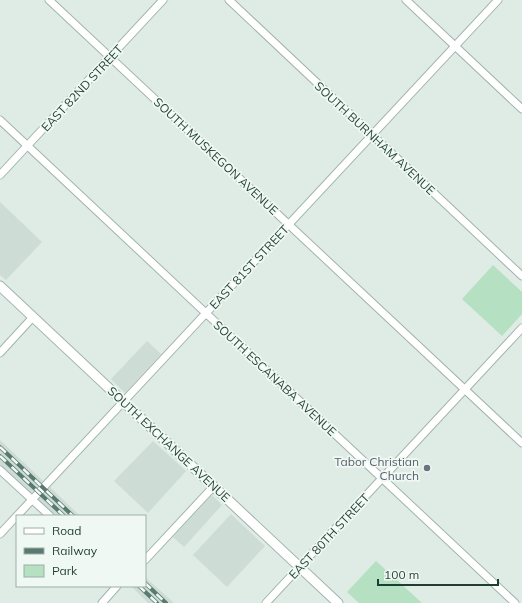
<svg xmlns="http://www.w3.org/2000/svg" width="522" height="603" font-family="Mulish,sans-serif">
<style>
.built{fill:#cddcd5}
.green{fill:#b5e0c1}
.lines{fill:none;stroke-linecap:round;stroke-linejoin:round}
.minor-casing{stroke:#a1b4ad;stroke-width:9}
.tertiary-casing{stroke:#a1b4ad;stroke-width:11}
.minor{stroke:#fff;stroke-width:7}
.tertiary{stroke:#fff;stroke-width:9}
.rail-casing{stroke:#587a71;stroke-width:4}
.rail{stroke:#f0f8f4;stroke-width:2.5;stroke-dasharray:8;stroke-linecap:butt}
.worship-dot{fill:#6b7280;stroke:#f0f8f4;stroke-width:1.5}
.labels{text-anchor:middle;dominant-baseline:central;stroke-width:3.5;stroke-linejoin:round;paint-order:stroke}
.street-label{font-size:12px;fill:#1e3e35;stroke:#f0f8f4}
.worship-label{font-size:12px;fill:#5b616d;stroke:#f0f8f4;text-anchor:end}
</style>
<rect width="100%" height="100%" fill="#dfece6"/>
<g class="built">
<polygon points="0,202 42,242 6,280 0,275"/>
<polygon points="147,341 161,354 125,393 111,379"/>
<polygon points="0,440 43,481 30,494 0,466"/>
<polygon points="153,441 186,471 148,513 114,481"/>
<polygon points="50,487 80,516 54,516 37,501"/>
<polygon points="212,495 222,505 184,547 173,537"/>
<polygon points="231,514 265,546 227,587 193,555"/>
<polygon points="145,577 174,603 148,603 131,586 145,586"/>
</g>
<g class="green">
<polygon points="493,265 522,292 522,314 502,336 462,299"/>
<polygon points="376,561 422,603 359,603 347,592"/>
</g>
<g class="lines">
<defs>
<g id="minor">
<polyline points="49,0 522,443"/>
<polyline points="229,0 522,276"/>
<polyline points="406,0 522,109"/>
<polyline points="0,120 515,603"/>
<polyline points="0,175 163,0"/>
<polyline points="0,353 33,317"/>
<polyline points="0,470 50,516"/>
<polyline points="0,534 498,0"/>
<polyline points="145,560 214,486"/>
<polyline points="102,603 117,586"/>
<polyline points="266,603 522,328"/>
</g>
<polyline id="tertiary" points="0,286 338,603"/>
</defs>
<use href="#minor" class="minor-casing"/>
<use href="#tertiary" class="tertiary-casing"/>
<use href="#minor" class="minor"/>
<use href="#tertiary" class="tertiary"/>
<defs>
<g id="rail">
<polyline points="0,447 73,516"/>
<polyline points="0,456 64,516"/>
<polyline points="145,583 166,603"/>
<polyline points="139,586 157,603"/>
</g>
</defs>
<use href="#rail" class="rail-casing"/>
<use href="#rail" class="rail"/>
</g>
<circle class="worship-dot" cx="427" cy="468" r="4"/>
<g class="labels">
<g class="street-label">
<text transform="translate(82 88) rotate(-47)">EAST 82ND STREET</text>
<text transform="translate(375 138) rotate(43)">SOUTH BURNHAM AVENUE</text>
<text transform="translate(216 156) rotate(43)">SOUTH MUSKEGON AVENUE</text>
<text transform="translate(249 267) rotate(-47)">EAST 81ST STREET</text>
<text transform="translate(275 378) rotate(43)">SOUTH ESCANABA AVENUE</text>
<text transform="translate(169 444) rotate(43)">SOUTH EXCHANGE AVENUE</text>
<text transform="translate(329 536) rotate(-47)">EAST 80TH STREET</text>
</g>
<g class="worship-label">
<text x="419" y="461">Tabor Christian<tspan x="419" dy="14">Church</tspan></text>
</g>
</g>
<rect x="16" y="515" width="130" height="72" fill="#f0f8f4" stroke="#9caea8"/>
<rect x="24" y="528" width="20" height="6" fill="#ffffff" stroke="#9caea8"/>
<text x="52" y="535" font-size="12" fill="#1e3e35">Road</text>
<rect x="24" y="548" width="20" height="6" fill="#587a71" stroke="#9caea8"/>
<text x="52" y="555" font-size="12" fill="#1e3e35">Railway</text>
<rect x="24" y="565" width="20" height="12" fill="#b5e0c1" stroke="#9caea8"/>
<text x="52" y="575" font-size="12" fill="#1e3e35">Park</text>
<path d="M378 579v6h120v-6" fill="none" stroke="#1e3e35" stroke-width="2"/>
<text x="384" y="579" font-size="12" fill="#1e3e35" stroke="#f0f8f4" stroke-width="3" paint-order="stroke">100 m</text>
</svg>
